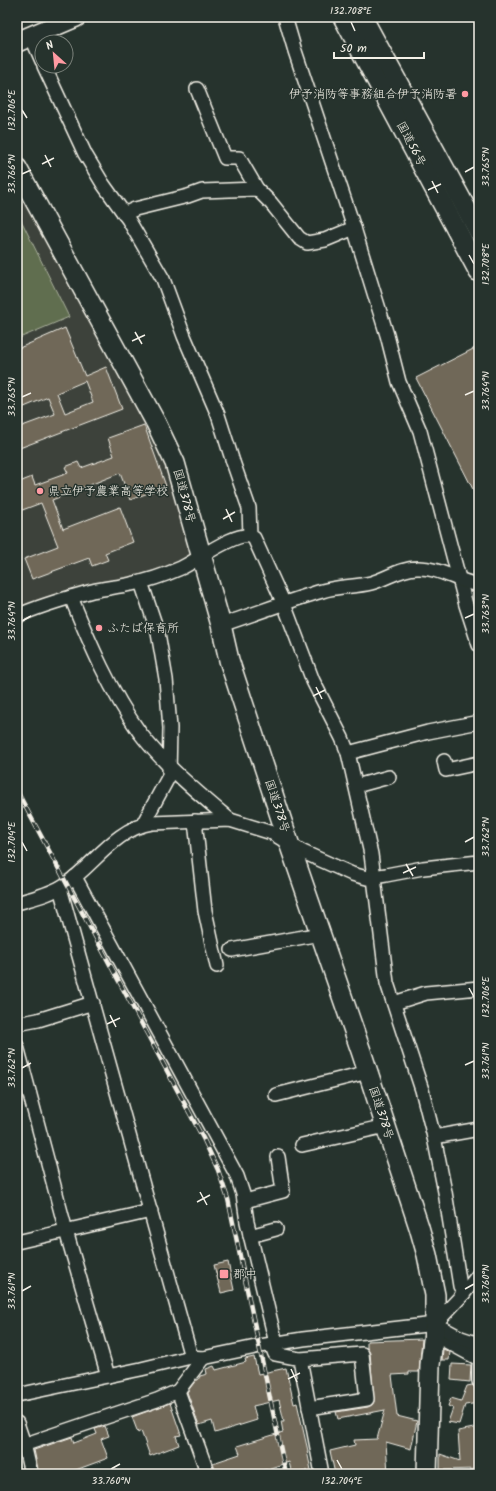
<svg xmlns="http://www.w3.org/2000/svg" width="496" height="1491" font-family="Kalam,'Klee One',sans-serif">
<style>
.built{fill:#3c433a}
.green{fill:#616e50;stroke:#aab09c}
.building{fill:#6f6758;stroke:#f4f1e8;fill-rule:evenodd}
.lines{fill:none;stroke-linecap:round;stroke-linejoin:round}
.minor-casing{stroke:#f4f1e8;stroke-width:16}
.highway-casing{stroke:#f4f1e8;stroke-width:22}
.minor{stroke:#26332d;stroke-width:13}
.highway{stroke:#26332d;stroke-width:19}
.rail-casing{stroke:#f4f1e8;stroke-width:4.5}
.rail{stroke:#26332d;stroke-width:3;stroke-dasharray:9;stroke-linecap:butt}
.ticks{fill:none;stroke:#f4f1e8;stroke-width:1.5}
.poi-dot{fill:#ff9aa2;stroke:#26332d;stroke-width:1.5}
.labels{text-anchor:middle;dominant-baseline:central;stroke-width:3;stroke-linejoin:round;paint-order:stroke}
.poi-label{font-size:12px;fill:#f4f1e8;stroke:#26332d;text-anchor:start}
.street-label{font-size:12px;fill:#f4f1e8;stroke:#26332d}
.neatline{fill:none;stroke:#f4f1e8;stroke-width:1.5}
.ticks-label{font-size:10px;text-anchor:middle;fill:#f4f1e8}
</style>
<rect width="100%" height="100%" fill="#26332d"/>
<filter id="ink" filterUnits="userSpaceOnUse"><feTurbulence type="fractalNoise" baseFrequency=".025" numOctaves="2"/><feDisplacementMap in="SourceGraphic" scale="8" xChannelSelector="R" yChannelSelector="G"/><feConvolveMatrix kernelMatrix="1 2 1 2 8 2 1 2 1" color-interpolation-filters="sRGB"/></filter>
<g filter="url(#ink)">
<polygon class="built" points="17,182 151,426 173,484 190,557 174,566 143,575 79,587 17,610"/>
<polygon class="green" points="17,212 69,317 17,339"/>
<g class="building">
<path d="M65,328L85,376L106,367L122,409L17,449V428L55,414L48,397L17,410V349ZM85,381L93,402L65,413L57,393Z"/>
<polygon points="479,346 479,501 416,378"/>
<polygon points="144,425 166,486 130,500 120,473 52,500 63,529 120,507 133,542 105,553 108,560 92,566 89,558 32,579 24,559 58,546 41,503 17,512 17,483 32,477 35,485 68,473 65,467 78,462 81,468 114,456 108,438"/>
<polygon points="228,1262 234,1290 221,1293 214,1265"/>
<polygon points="422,1339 419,1372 409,1372 409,1374 392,1375 397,1416 417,1421 411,1449 386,1442 388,1474 335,1474 330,1451 355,1445 354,1440 377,1439 385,1410 338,1419 336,1412 368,1407 372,1405 374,1402 370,1353 367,1348 367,1341"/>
<polygon points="443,1349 450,1352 449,1360 442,1360"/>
<polygon points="254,1357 258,1374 286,1368 294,1404 297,1403 300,1416 308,1451 307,1451 311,1470 292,1474 289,1462 252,1474 216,1474 213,1463 240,1454 237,1446 283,1432 281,1421 284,1421 279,1400 253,1406 257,1420 215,1433 212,1421 199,1425 187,1392 196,1380 198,1380 200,1376 207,1374 206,1369 214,1366 216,1370 246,1362 245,1359"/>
<polygon points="452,1364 471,1365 470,1382 451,1380"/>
<polygon points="472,1385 478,1389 479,1403 465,1405 459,1424 448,1422 453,1408 448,1406 451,1398 461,1401 467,1386"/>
<polygon points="170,1403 181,1435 176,1436 179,1445 150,1456 141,1431 138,1433 132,1417"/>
<polygon points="105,1426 109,1436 101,1439 108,1458 65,1474 39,1474 34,1450 72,1437 74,1443 97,1434 95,1429"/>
<polygon points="479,1427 479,1469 440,1470 440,1454 460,1461 458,1431"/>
</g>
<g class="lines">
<defs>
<g id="minor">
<polyline points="285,17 295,51 354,228 387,335 399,382 420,431 466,605 479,645"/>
<polyline points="31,36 42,61"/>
<polyline points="44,66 85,154 103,184 128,219 163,279 184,336 218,415 233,462 249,508 250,535"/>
<polyline points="197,89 225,158 239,158 257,189"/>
<polyline points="124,214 135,209 188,196 202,191 257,189 271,203 299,238 307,243 325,240 354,228"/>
<polyline points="141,582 158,633 166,679 170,728 169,776 143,824"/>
<path d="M71,597C90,644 110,691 140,733C165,766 198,793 230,820"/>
<path d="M17,616C41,605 67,598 92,591C105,588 118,587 131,584C148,581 165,575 181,568C195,562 240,527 254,538L284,604L313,681L342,738L348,753L371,854L387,983L422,1090L434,1137L445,1192L460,1286L464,1293"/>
<path d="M221,625C255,614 288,601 322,591C338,586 355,587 371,583C386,579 401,568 417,568C439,567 458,582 479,585"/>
<polyline points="348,753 428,732 479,722"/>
<polyline points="444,761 446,770 479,763"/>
<polyline points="356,786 389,777"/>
<polyline points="195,821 205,911 217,966"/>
<polyline points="75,877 237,1176 243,1194 247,1222 276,1343"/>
<polyline points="60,888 191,1357"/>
<path d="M17,903C33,898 52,894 66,884C94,865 116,828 152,823L230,820L272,833L303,852L352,874L367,878L386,875L423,868L479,862"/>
<polyline points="232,950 320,934"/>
<polyline points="394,1003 426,993 479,988"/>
<polyline points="17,1024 38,1020 93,1003"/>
<polyline points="17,1046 66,1231 108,1376"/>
<polyline points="276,1095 368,1072"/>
<polyline points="434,1137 479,1129"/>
<polyline points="302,1145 386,1126"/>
<polyline points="245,1201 283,1191 278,1157"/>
<polyline points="250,1236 276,1229"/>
<polyline points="17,1242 151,1211"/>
<polyline points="435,1324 464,1293 479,1274"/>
<polyline points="435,1324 444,1340 479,1359"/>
<polyline points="271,1344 275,1354 300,1359 322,1474"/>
<polyline points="300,1359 362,1354 367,1399 309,1408"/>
<polyline points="479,1366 479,1381"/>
<polyline points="178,1391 208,1474"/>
<polyline points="17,1395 141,1369 191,1357 203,1358 260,1346 303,1339 435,1324 461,1338 479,1344"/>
<polyline points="17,1423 24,1444 31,1474"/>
<polyline points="17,1447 157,1400 178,1391 203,1358"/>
</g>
<g id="highway">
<polyline points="343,17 479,272"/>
<polyline points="362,17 479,232"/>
<polyline points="17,42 76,17"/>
<polyline points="17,168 156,423 175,463 221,625 229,660 289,843 361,1051 419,1227 427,1255 435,1295 435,1324 430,1365 427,1474"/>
</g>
</defs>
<use href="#minor" class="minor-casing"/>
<use href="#highway" class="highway-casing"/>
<use href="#minor" class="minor"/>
<use href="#highway" class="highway"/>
<defs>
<polyline id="rail" points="17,791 204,1140 218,1170 228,1199 286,1474"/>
</defs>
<use href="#rail" class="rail-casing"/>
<use href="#rail" class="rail"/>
</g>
</g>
<path class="ticks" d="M351,22L355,31M22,110L27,118M45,155L51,167M42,164L54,158M465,172L474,167M22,174L31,170M432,181L438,193M428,190L441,184M469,255L474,264M135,332L142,344M132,341L145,335M465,395L474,391M22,397L31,393M226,509L232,522M223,519L235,512M465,618L474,614M22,621L31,616M316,687L322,699M313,696L325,690M22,842L27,851M465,842L474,837M406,864L413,876M403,873L416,867M469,988L474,997M110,1015L116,1027M107,1024L120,1018M465,1065L474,1061M22,1068L31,1063M200,1192L207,1205M197,1202L210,1195M465,1289L474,1284M22,1291L31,1286M291,1369L297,1382M288,1379L300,1373M337,1460L342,1469M111,1469L120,1464"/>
<g class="poi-dot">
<circle cx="465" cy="94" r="4"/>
<circle cx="40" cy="491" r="4"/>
<circle cx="99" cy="628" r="4"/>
<rect x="219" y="1269" width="10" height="10" rx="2"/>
</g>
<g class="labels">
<g class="poi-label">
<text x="457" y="94" text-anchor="end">伊予消防等事務組合伊予消防署</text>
<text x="48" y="491">県立伊予農業高等学校</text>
<text x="107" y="628">ふたば保育所</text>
<text x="233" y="1274">郡中</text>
</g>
<g class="street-label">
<text transform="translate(411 144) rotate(62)">国道56号</text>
<text transform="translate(184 496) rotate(75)">国道378号</text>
<text transform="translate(277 806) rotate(72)">国道378号</text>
<text transform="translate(381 1113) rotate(72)">国道378号</text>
</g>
</g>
<rect width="496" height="1491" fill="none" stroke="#26332d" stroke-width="44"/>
<g transform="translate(54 54) rotate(333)"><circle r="19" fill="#26332d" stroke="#787f78"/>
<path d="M0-3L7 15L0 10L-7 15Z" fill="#ff9aa2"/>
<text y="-6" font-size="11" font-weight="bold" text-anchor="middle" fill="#f4f1e8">N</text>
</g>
<path d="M334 52v6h90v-6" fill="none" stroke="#f4f1e8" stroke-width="2"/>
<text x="340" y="52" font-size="12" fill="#f4f1e8" stroke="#26332d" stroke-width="3" paint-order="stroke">50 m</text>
<rect x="22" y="22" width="452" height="1447" class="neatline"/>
<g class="ticks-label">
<text x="351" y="14">132.708°E</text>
<text transform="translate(11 110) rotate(-90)" y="4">132.706°E</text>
<text transform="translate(485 167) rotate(-90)" y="4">33.765°N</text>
<text transform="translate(11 174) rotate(-90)" y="4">33.766°N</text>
<text transform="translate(485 264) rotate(-90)" y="4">132.708°E</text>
<text transform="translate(485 391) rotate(-90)" y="4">33.764°N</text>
<text transform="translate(11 397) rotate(-90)" y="4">33.765°N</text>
<text transform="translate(485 614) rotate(-90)" y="4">33.763°N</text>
<text transform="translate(11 621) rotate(-90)" y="4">33.764°N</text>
<text transform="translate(485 837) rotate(-90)" y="4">33.762°N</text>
<text transform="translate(11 842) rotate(-90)" y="4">132.704°E</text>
<text transform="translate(485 997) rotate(-90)" y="4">132.706°E</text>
<text transform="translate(485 1061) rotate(-90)" y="4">33.761°N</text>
<text transform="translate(11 1068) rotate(-90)" y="4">33.762°N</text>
<text transform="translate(485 1284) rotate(-90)" y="4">33.760°N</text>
<text transform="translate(11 1291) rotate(-90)" y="4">33.761°N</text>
<text x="111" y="1484">33.760°N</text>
<text x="342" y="1484">132.704°E</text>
</g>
</svg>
